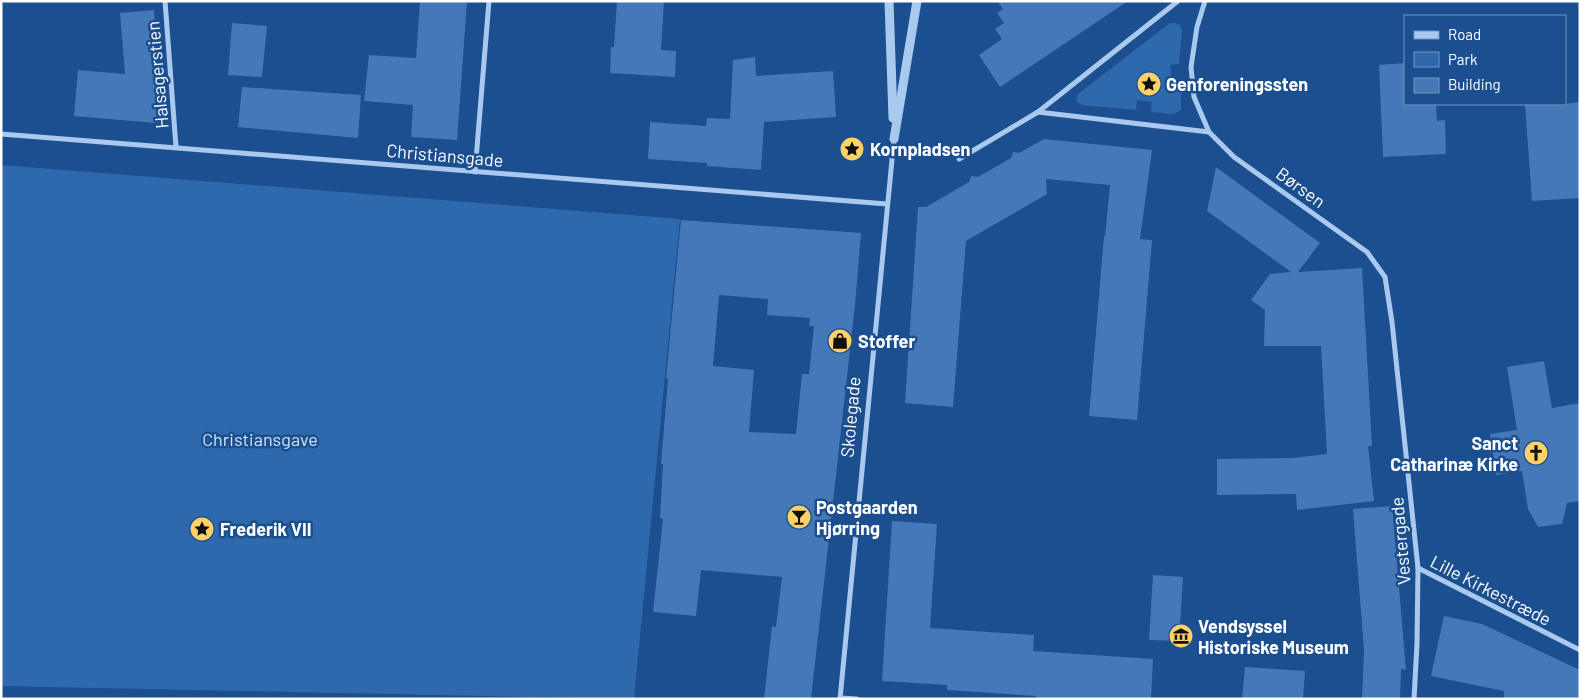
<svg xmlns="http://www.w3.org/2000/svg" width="1581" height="700" font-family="Barlow,sans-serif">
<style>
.green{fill:#2e69ad}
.building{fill:#4478b7;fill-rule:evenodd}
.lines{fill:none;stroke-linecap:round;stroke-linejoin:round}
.minor{stroke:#a9c9ee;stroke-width:5}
.tertiary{stroke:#a9c9ee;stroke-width:9}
.labels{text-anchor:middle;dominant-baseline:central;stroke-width:5;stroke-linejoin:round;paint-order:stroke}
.street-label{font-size:18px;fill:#fff;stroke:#1b4f8f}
.poi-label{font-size:18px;font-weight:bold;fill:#fff;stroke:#1b4f8f;text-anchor:start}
.park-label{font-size:18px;fill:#cfe3fa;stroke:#1b4f8f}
</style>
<rect width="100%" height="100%" fill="#1b4f8f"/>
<g class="green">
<polygon points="1170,23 1175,23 1180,25 1182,31 1179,64 1170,65 1172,80 1181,80 1181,110 1173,114 1151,112 1152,102 1137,100 1136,110 1082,105 1077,102 1076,98 1078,94"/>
<polygon points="1,165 680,219 634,699 1,686"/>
</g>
<g class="building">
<polygon points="420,1 467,1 457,140 411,137 413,105 364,101 369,55 416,58"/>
<polygon points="617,1 664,1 661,50 676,51 675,77 610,73 611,47 614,47"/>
<polygon points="997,1 1128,1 1000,87 979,55 1002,39 995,29 1004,23 997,13 1003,9"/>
<polygon points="154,10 159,87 156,123 74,116 78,70 125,74 120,13"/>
<polygon points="232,23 267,26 262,77 228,75"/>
<polygon points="755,57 756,76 833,71 836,117 764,122 761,170 707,166 707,163 648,159 650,122 706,126 707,118 730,119 733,60"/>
<polygon points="1405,63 1405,104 1436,104 1437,121 1445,120 1446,154 1383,157 1379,65"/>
<polygon points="242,87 361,95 358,138 238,127"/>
<polygon points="1579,102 1580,198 1532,201 1525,104 1565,104"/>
<polygon points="1044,139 1152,150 1140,239 1152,240 1137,420 1089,416 1104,236 1105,236 1110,185 1046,179 1047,194 966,241 953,407 905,403 918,207 926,207 969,182 971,176 978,177 1011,158 1013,152 1019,153"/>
<polygon points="1216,167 1320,243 1298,272 1362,268 1372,446 1368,446 1374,501 1297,510 1296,494 1217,495 1217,459 1293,458 1327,454 1321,346 1264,346 1265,310 1251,300 1270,274 1291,272 1207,211"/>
<path d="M681,220L861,233L855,305L811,699H764L772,626L776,627L782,577L701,570L696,616L653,612L663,519L660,518L663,464H661L668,379H666ZM719,295L768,299L767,315L810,318L809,326H814L809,374H802L796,434L749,432L754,370L713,366Z"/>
<polygon points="1544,361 1552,408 1580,403 1580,501 1567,503 1562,524 1538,527 1528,509 1522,471 1496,475 1490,434 1517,430 1507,367"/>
<polygon points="1392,506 1406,670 1401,669 1400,699 1362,699 1364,650 1353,509"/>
<polygon points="892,521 937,524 930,628 1034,635 1033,651 1153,659 1151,699 1036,699 1036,696 947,690 947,685 882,681"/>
<polygon points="1153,575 1183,577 1179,641 1149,640"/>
<polygon points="1444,616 1482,624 1580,670 1580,699 1504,699 1504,691 1431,676"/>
<polygon points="1245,667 1305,671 1303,699 1242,699"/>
</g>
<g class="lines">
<g class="minor">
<polyline points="165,1 176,147"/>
<polyline points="1205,1 1197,27 1191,67 1194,97 1209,132 1234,157 1367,252 1385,277 1392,322 1418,568 1417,644 1414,699"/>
<polyline points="1038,112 1209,132"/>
<polyline points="1,134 887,204"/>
<polyline points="959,159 1038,112 1178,1"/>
<polyline points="475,172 489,1"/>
<polyline points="1418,568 1580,650"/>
<polyline points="840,698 857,699"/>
<polyline points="840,699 894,139"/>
</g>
<g class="tertiary">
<polyline points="889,1 893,118"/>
<polyline points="894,139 917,1"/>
</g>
</g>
<defs>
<symbol id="sight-disc" viewBox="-11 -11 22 22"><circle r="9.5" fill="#ffd166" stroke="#1b4f8f"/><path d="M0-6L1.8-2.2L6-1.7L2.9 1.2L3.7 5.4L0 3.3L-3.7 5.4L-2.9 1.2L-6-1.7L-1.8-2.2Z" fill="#111"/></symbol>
<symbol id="shop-disc" viewBox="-11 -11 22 22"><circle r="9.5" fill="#ffd166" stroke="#1b4f8f"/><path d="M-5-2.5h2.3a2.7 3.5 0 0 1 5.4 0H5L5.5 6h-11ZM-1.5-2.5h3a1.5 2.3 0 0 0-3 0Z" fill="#111"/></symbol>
<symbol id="church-disc" viewBox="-11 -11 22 22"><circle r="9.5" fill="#ffd166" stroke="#1b4f8f"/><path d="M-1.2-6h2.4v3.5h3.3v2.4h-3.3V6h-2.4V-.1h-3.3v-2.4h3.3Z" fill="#111"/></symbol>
<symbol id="bar-disc" viewBox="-11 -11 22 22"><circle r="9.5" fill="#ffd166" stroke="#1b4f8f"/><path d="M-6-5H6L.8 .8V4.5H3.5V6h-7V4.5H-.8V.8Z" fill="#111"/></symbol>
<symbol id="museum-disc" viewBox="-11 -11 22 22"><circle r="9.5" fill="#ffd166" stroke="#1b4f8f"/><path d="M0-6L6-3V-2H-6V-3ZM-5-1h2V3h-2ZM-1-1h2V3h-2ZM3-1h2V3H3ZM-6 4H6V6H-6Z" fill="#111"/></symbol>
</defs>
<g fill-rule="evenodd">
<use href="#sight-disc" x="1135" y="70" width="28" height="28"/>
<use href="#sight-disc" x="838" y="135" width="28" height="28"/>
<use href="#shop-disc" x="826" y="327" width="28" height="28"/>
<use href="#church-disc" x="1522" y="439" width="28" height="28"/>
<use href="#bar-disc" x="785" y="503" width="28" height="28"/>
<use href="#sight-disc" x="188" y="515" width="28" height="28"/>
<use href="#museum-disc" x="1167" y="622" width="28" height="28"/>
</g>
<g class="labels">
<g class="street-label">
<text transform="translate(157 75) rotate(-95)">Halsagerstien</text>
<text transform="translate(445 155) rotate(5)">Christiansgade</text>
<text transform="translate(1301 187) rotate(36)">Børsen</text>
<text transform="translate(850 417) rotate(-85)">Skolegade</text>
<text transform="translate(1400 541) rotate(-95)">Vestergade</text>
<text transform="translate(1491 590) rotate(27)">Lille Kirkestræde</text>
</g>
<g class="poi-label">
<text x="1166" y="84">Genforeningssten</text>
<text x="870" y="149">Kornpladsen</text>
<text x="858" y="341">Stoffer</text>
<text x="1518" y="443" text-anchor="end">Sanct<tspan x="1518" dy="21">Catharinæ Kirke</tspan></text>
<text x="816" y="507">Postgaarden<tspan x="816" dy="21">Hjørring</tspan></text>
<text x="220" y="529">Frederik VII</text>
<text x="1198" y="626">Vendsyssel<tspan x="1198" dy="21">Historiske Museum</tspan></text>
</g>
<g class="park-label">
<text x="260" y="439">Christiansgave</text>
</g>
</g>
<rect width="1581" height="700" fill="none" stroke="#ffffff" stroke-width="5"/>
<rect x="1404" y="15" width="162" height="90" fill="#1b4f8f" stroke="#7695bc"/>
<rect x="1414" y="31" width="25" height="8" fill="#a9c9ee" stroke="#7695bc"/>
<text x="1448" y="40" font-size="15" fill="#ffffff">Road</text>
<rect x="1414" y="52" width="25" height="15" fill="#2e69ad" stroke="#7695bc"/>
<text x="1448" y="65" font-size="15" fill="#ffffff">Park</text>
<rect x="1414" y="78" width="25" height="15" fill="#4478b7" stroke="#7695bc"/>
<text x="1448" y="90" font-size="15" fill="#ffffff">Building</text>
</svg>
